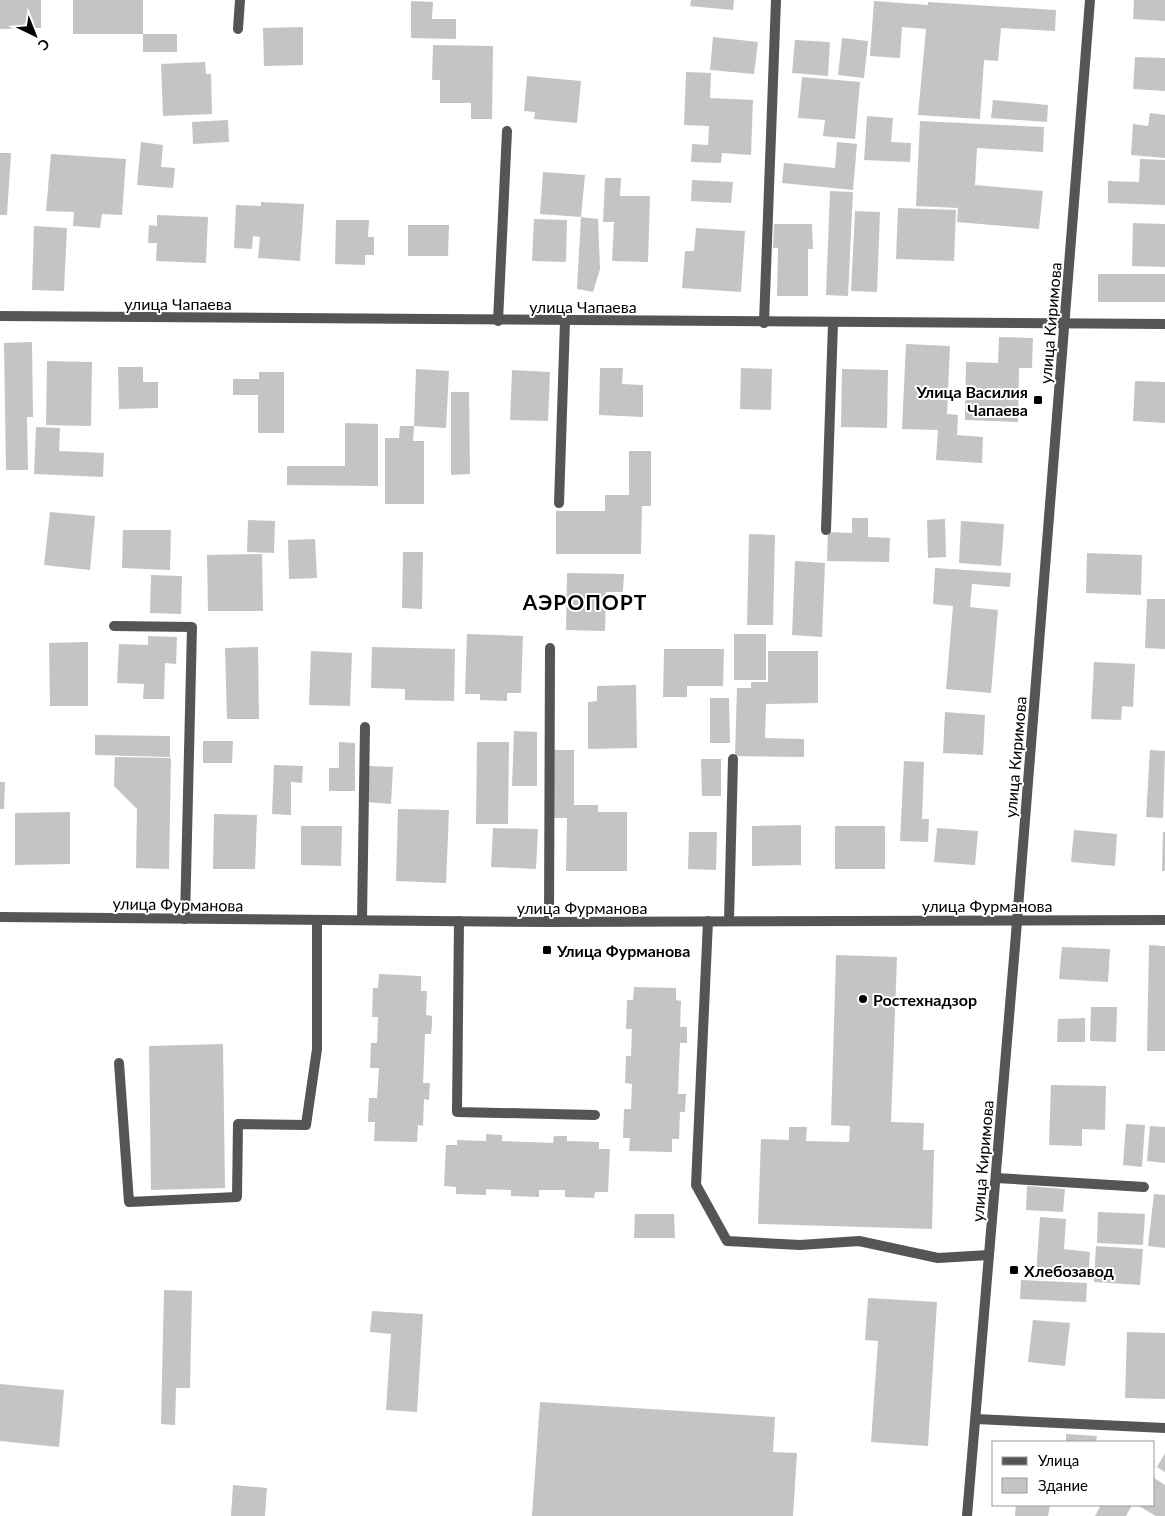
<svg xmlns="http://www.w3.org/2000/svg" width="1165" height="1516" font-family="Lato,sans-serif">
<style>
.building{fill:#c4c4c4}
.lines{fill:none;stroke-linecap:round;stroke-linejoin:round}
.service{stroke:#555;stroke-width:10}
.minor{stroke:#555;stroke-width:10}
.tertiary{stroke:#555;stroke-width:10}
.poi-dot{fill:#000;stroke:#fff;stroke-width:2}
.labels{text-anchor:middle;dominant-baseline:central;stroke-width:4;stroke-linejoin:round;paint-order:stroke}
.street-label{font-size:16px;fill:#000;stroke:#fff}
.poi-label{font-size:16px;font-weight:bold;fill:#000;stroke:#fff;text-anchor:start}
.district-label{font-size:21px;font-weight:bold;letter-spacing:1px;fill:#000;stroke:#fff}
</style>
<rect width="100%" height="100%" fill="#fff"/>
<g class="building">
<polygon points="0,0 41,0 41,28 0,29"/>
<rect x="73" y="0" width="70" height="34"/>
<polygon points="691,0 734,0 733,10 690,6"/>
<polygon points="1134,0 1165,0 1165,21 1133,19"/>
<polygon points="411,1 433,2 432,19 456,19 456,39 411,38"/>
<polygon points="874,1 928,5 928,2 1056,10 1055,31 1001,28 998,61 984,60 980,119 918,115 926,29 902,27 900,58 870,56"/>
<polygon points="303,27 303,65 264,66 263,28"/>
<rect x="143" y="34" width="34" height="18"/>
<polygon points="713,37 758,42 754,74 710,70"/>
<polygon points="842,38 868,41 864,78 838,75"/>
<polygon points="795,40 830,42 828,76 792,73"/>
<polygon points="433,45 493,46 492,119 471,119 471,103 440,103 440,80 432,80"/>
<polygon points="1135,57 1165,58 1165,91 1133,89"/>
<polygon points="205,62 206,74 211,74 212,114 163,116 161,64"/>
<polygon points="686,72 711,73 710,98 753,100 751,155 722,153 721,163 691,162 692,144 708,145 709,126 684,125"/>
<polygon points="527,76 581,81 577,123 534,119 535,112 524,111"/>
<polygon points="802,77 860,82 855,139 823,136 825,120 798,118"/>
<polygon points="993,100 1048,105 1047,122 991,118"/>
<polygon points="1150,113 1165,115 1165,158 1131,155 1133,124 1148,126"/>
<polygon points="867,116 893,118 891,142 911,143 910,162 864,160"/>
<polygon points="228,120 229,142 193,144 192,122"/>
<polygon points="920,121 1044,127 1043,152 977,148 975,185 1043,191 1039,229 957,222 958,208 916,206"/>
<polygon points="141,142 163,145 161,167 175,168 173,188 137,185"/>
<polygon points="837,142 857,144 853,190 782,183 784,163 835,168"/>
<polygon points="0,153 11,153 7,215 0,215"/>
<polygon points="51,154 126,159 122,215 102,214 100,228 73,226 74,212 46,211"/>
<polygon points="1140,159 1165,160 1165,205 1108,203 1108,181 1139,182"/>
<polygon points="543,172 585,175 581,217 540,214"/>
<polygon points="605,178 621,178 620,196 650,196 648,262 612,261 614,222 603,222"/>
<polygon points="692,180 733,182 731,203 691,201"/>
<polygon points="830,191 853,192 848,296 826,295"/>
<polygon points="261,202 304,204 300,261 258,258 260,237 253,236 252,249 234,248 236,205 261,206"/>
<polygon points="898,208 956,210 954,261 896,259"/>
<polygon points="855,211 880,212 877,292 851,291"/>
<polygon points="157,215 208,217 206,263 156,261 157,243 148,243 149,225 157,226"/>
<polygon points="581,217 598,219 600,269 593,292 577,289"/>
<polygon points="534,219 567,220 566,262 532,261"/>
<polygon points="336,220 369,220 368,237 374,237 374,255 365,255 365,265 335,264"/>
<polygon points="1133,223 1165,224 1165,267 1132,266"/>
<polygon points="774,224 812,224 813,249 808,249 808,296 777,296 778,248 773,248"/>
<polygon points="408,225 449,225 448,256 408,256"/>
<polygon points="34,226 67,228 64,291 32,290"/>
<polygon points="696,228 745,231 741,292 682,288 685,251 694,251"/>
<rect x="1098" y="274" width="67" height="28"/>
<polygon points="999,337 1033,338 1032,368 1019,368 1018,422 965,420 966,362 998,363"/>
<polygon points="32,342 33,417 27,417 28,470 6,470 4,343"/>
<polygon points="906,344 950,346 947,414 958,415 957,435 983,437 982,463 936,460 938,430 902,429"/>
<polygon points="47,361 92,362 91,426 46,425"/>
<polygon points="118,367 143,367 143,382 158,382 158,408 119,409"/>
<polygon points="600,368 623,368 622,384 643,385 643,417 599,415"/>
<polygon points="741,368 772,369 771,410 740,409"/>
<polygon points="416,369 449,371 446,428 414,426"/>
<polygon points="842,369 888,370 887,428 841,427"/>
<polygon points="512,370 550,372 548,421 510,420"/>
<polygon points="259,372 284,372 284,433 258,433 258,395 233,395 233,379 259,379"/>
<polygon points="1135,381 1165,382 1165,423 1133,421"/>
<polygon points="451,392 469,392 470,474 451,475"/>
<polygon points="345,423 378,424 378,486 287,485 287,466 345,466"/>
<polygon points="400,426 414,426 413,441 424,441 424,504 385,504 385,438 399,438"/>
<polygon points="36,427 60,428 59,451 104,453 103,477 34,474"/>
<polygon points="629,451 651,451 651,506 642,506 641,554 556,554 556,511 605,511 605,495 629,495"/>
<polygon points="50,512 95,516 90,570 44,565"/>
<polygon points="852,518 868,518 868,537 890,538 889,562 827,561 828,532 852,533"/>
<polygon points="945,519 946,557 928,558 927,520"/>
<polygon points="248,520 275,521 274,553 247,552"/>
<polygon points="961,521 1004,524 1001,566 959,563"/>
<polygon points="123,530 171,530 170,570 122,568"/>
<polygon points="749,534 775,535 773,625 747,625"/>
<polygon points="315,539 317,578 289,579 288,540"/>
<polygon points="403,552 423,552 422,609 402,608"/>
<polygon points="1087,553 1142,555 1141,595 1086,593"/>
<polygon points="262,554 263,611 208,611 207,555"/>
<polygon points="795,561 825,563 822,637 792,635"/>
<polygon points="935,568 1011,573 1010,587 972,584 970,607 998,610 991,693 946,689 953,606 933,604"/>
<polygon points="567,573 624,574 623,592 606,592 605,631 566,630"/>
<polygon points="151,575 182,576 181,614 150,613"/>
<polygon points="1147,599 1165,599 1165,649 1145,648"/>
<polygon points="467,634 523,636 521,693 507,693 507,701 480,700 480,694 465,694"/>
<rect x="734" y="634" width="32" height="46"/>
<polygon points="148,636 177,637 176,664 165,663 164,699 143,699 144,684 117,683 119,644 148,645"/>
<polygon points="88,642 88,706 50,706 49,643"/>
<polygon points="258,647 259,719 227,719 225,648"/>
<polygon points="372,647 455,649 454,701 405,700 405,689 371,688"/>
<polygon points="664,649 724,649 723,686 687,686 687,697 663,697"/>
<polygon points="311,651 352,653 350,706 309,705"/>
<polygon points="768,651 818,651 818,703 766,704 765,738 804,739 804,757 735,756 737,688 751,688 751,682 768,682"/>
<polygon points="1094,662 1135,664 1133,707 1122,706 1121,720 1091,719"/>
<polygon points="636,685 637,748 588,749 588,702 597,701 597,686"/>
<polygon points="710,698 729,698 730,743 710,743"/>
<polygon points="945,712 985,715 983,755 943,753"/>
<polygon points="514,731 537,732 537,786 512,786"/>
<polygon points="95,735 170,736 170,757 95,755"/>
<polygon points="203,741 233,741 232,763 203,763"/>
<polygon points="339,742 355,743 355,791 329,791 329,768 339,768"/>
<polygon points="477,742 509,742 508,824 476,824"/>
<polygon points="554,750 574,750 574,805 598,805 598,812 627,812 627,871 566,871 567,818 554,818"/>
<polygon points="1150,750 1165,751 1163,818 1146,817"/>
<polygon points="115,757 171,758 169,869 136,868 137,809 114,786"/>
<polygon points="701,759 721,759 721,796 702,796"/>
<polygon points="904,761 924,762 922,819 929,819 928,842 900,841"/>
<polygon points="274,765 303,766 302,783 291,782 291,815 272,814"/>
<polygon points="368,766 393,767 391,804 366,802"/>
<polygon points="0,782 5,782 4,809 0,809"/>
<polygon points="398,809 449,810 446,883 396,881"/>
<polygon points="70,812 70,864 15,865 15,813"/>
<polygon points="214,814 257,815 255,869 213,869"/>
<polygon points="801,825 801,865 752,866 752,826"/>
<polygon points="301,826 342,826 341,866 301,865"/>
<rect x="835" y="826" width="50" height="43"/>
<polygon points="493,828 538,829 536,869 491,867"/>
<polygon points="937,828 978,831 975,865 934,862"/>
<polygon points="1074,830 1117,834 1115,866 1071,862"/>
<polygon points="689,832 717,832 716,870 688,869"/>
<polygon points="1163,832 1165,832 1165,871 1162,871"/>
<polygon points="1149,945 1165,946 1165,1051 1147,1051"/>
<polygon points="1062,947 1110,949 1108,982 1059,979"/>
<polygon points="836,955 897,957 891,1122 924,1123 923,1150 934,1150 932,1229 758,1224 761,1139 789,1140 789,1127 807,1127 806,1141 849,1142 850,1126 831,1125"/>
<polygon points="379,974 421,976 421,991 427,991 426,1015 432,1016 432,1025 431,1034 425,1034 423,1083 430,1083 429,1100 424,1099 423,1126 418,1125 417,1142 374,1141 375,1122 368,1122 369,1098 377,1098 379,1068 370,1068 371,1043 377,1043 378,1017 372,1017 373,988 378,988"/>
<polygon points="634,987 676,988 676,1000 681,1001 680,1027 687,1027 687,1043 680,1043 678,1094 686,1094 685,1112 680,1112 679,1139 672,1139 672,1152 629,1151 630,1138 623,1138 624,1109 631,1109 632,1084 625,1083 626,1056 631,1056 632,1029 626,1029 627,1000 633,1000"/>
<polygon points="1091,1007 1117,1007 1116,1042 1090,1041"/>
<polygon points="1085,1018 1085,1042 1057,1042 1058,1019"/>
<polygon points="223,1044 225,1188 151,1190 149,1046"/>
<polygon points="1051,1085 1106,1086 1105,1130 1082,1129 1082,1146 1049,1145"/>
<polygon points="1126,1124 1145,1125 1142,1167 1123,1165"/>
<polygon points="1150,1126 1165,1127 1165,1163 1147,1161"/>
<polygon points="486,1134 502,1135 502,1141 553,1143 554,1136 567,1136 567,1141 599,1142 599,1149 610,1149 608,1192 595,1192 594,1198 565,1197 565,1190 539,1190 539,1197 511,1196 511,1190 486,1189 486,1195 456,1194 456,1187 444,1186 446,1145 457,1145 457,1140 486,1141"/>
<polygon points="1027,1186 1065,1189 1063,1212 1026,1210"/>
<polygon points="1154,1194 1165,1195 1165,1248 1148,1246"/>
<polygon points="1098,1212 1145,1214 1143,1245 1097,1243"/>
<polygon points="635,1214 674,1214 675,1238 634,1238"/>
<polygon points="1040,1217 1066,1219 1064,1249 1090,1252 1088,1278 1036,1275"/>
<polygon points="1096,1246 1143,1249 1140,1285 1094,1282"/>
<polygon points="1021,1280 1087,1283 1086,1302 1020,1299"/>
<polygon points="164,1290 192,1291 190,1388 176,1388 175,1425 161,1424"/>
<polygon points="868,1298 937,1302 928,1446 871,1442 878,1341 865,1340"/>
<polygon points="372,1311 423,1314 417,1412 386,1410 391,1334 370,1332"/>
<polygon points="1033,1320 1070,1323 1065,1366 1028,1362"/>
<polygon points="1127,1332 1165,1333 1165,1399 1125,1398"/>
<polygon points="0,1384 64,1390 59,1447 0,1441"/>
<polygon points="540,1402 775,1417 773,1452 797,1453 793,1516 532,1516"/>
<polygon points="1066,1434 1097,1436 1096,1442 1066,1442"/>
<polygon points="1165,1453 1165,1472 1157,1467"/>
<polygon points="1154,1478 1165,1485 1165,1516 1156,1516 1137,1505 1154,1505"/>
<polygon points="233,1485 267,1488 265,1516 231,1516"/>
<polygon points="1016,1505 1050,1505 1048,1516 1015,1516"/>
<polygon points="1101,1505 1132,1505 1126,1516 1095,1516"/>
</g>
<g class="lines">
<g class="service">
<polyline points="238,29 240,0"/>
<polyline points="498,321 507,131"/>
<polyline points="764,323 776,0"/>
<polyline points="559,503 565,321"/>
<polyline points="826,530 833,323"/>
<polyline points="114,626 192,627 185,919"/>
<polyline points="362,920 365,727"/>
<polyline points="459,921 457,1112 595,1115"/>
<polyline points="708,921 696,1185 727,1241 800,1245 859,1241 938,1258 989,1255"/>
<polyline points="729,921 733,759"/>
<polyline points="549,922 550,648"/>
<polyline points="119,1063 129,1202 237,1197 238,1124 306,1125 317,1049 317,920"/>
<polyline points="996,1178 1144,1187"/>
<polyline points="976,1419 1165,1428"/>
</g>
<g class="minor">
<polyline points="0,316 1165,324"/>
<polyline points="967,1516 1015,946 1090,0"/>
</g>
<polyline class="tertiary" points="0,917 549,922 1165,920"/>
</g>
<g class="poi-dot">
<rect x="1033" y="395" width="10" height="10" rx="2.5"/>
<rect x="542" y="945" width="10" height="10" rx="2.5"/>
<circle cx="863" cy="999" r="5"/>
<rect x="1009" y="1265" width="10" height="10" rx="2.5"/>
</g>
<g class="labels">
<g class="street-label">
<text x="178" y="303">улица Чапаева</text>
<text x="583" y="306">улица Чапаева</text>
<text transform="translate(1050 323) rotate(-85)">улица Киримова</text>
<text transform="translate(1015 757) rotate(-85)">улица Киримова</text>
<text transform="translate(178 904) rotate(1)">улица Фурманова</text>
<text x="987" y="905">улица Фурманова</text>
<text x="582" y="907">улица Фурманова</text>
<text transform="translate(982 1161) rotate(-85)">улица Киримова</text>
</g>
<g class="poi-label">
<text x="1028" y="391" text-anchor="end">Улица Василия<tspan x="1028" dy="18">Чапаева</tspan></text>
<text x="557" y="950">Улица Фурманова</text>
<text x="873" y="999">Ростехнадзор</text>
<text x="1024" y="1270">Хлебозавод</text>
</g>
<g class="district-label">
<text x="585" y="601">АЭРОПОРТ</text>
</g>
</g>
<rect x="992" y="1441" width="162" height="65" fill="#ffffff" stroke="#999999"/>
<rect x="1002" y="1457" width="25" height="8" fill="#555555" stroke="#999999"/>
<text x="1038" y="1466" font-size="15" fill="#000000">Улица</text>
<rect x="1002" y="1478" width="25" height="15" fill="#c4c4c4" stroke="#999999"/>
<text x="1038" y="1491" font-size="15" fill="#000000">Здание</text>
<g transform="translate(35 35) rotate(137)" stroke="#ffffff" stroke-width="4" paint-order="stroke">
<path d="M0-4L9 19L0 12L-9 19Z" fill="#000000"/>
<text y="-8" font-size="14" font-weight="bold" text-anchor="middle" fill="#000000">С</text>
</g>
</svg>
